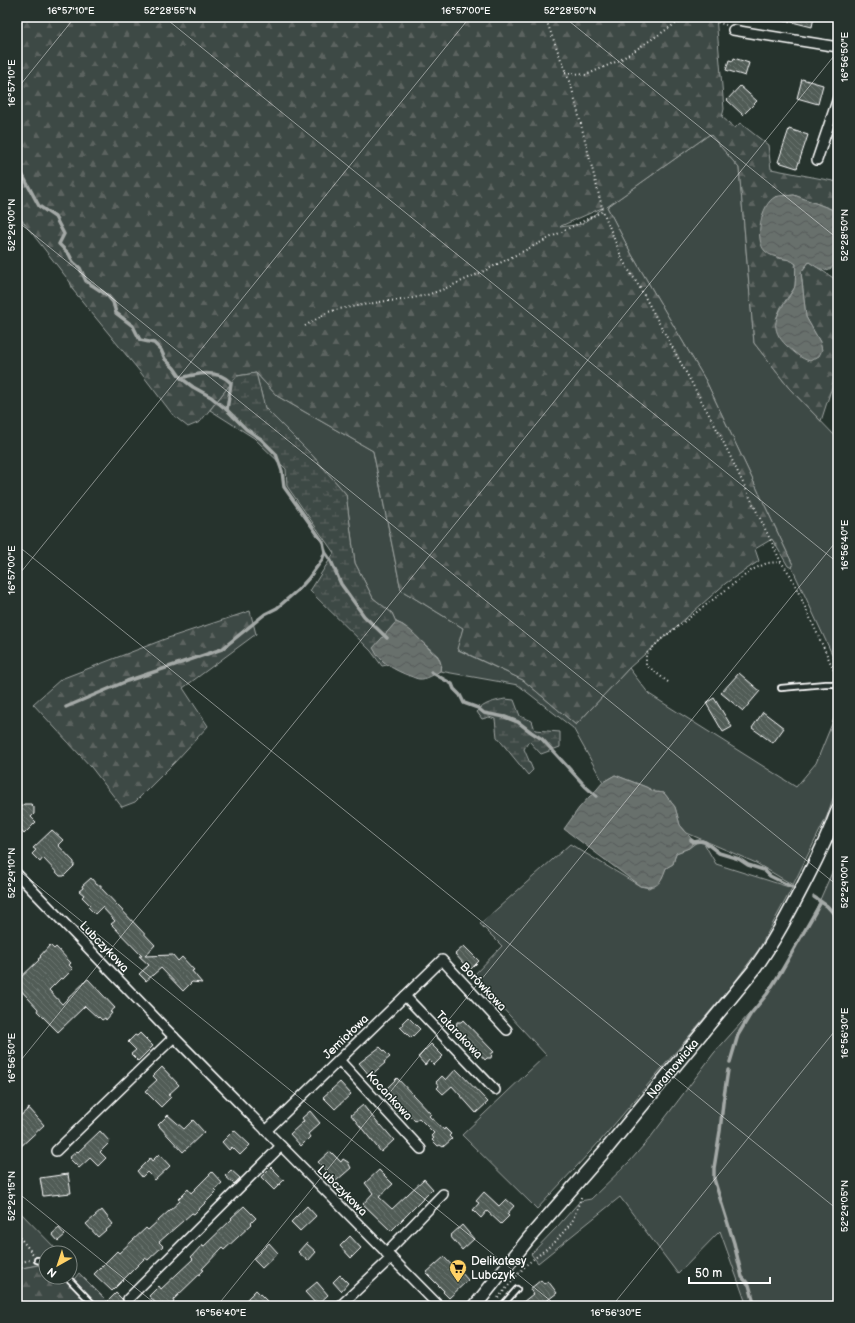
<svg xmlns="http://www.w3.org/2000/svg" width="855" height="1323" font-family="'Balsamiq Sans',sans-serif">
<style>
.grass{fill:#3e4944;stroke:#9ea4a2}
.forest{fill:url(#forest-firs);stroke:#9ea4a2;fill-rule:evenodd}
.wetland{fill:url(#wetland-marsh);stroke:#9ea4a2}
.water{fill:url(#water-waves);stroke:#a4a9a7}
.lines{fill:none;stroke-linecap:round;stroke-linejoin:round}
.stream{stroke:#a4a9a7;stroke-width:3.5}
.building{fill:url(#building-back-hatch);stroke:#fff}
.lane-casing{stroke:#fff;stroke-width:8}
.street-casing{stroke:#fff;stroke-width:12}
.secondary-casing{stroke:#fff;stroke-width:15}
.path{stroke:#fff;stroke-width:2;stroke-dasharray:1 3;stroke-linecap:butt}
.lane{stroke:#26332d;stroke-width:4.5}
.street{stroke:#26332d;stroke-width:9}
.secondary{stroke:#26332d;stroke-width:12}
.ticks{fill:none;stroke:#fff;stroke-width:1;stroke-opacity:0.45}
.labels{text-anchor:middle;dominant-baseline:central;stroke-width:3;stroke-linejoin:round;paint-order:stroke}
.street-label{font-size:12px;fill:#fff;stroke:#26332d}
.poi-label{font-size:12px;fill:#fff;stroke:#26332d;text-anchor:start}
.neatline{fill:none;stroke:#fff;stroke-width:1.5}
.ticks-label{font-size:10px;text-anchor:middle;fill:#fff}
</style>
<defs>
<pattern id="forest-firs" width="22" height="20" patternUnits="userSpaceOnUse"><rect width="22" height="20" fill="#3e4944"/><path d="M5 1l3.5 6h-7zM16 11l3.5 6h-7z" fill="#5b6460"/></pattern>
<pattern id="wetland-marsh" width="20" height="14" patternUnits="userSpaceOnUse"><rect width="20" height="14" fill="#3e4944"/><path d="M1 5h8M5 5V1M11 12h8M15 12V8" fill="none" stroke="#5b6460"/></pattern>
<pattern id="water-waves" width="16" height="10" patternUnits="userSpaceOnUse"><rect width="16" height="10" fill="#67706c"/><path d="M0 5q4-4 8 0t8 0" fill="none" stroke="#575a59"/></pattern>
<pattern id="building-back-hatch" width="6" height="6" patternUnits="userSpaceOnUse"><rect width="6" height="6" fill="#515c57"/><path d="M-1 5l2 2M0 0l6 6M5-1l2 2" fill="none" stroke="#6b7470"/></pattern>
</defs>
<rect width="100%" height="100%" fill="#26332d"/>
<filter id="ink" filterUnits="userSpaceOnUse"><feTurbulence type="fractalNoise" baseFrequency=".025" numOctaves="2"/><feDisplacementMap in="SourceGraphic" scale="8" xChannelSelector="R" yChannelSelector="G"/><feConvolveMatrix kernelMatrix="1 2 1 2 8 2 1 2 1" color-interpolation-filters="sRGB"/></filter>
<g filter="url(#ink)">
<g class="grass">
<polygon points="710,134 739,168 754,343 789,388 838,439 838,667 792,568 793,565 706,381 632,255 607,207"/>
<polygon points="256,373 277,396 373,451 401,590 463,628 458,650 523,680 576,725 629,668 649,694 796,787 816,763 838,709 838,784 827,816 793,885 756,863 687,833 680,825 675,807 664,793 655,792 646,787 615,775 603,782 573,728 518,685 440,671 441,664 438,656 403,625 396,622 392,613 373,598 355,563 346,494 312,455 265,408"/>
<polygon points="697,842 704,843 716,864 792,888 759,949 734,983 601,1140 537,1209 462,1135 546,1055 473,976 502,946 480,924 570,844 640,886 649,888 662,878 666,868 673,864 676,853 689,848"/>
<polygon points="838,859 838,1306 747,1306 720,1231 678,1274 620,1197 538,1263 531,1254 557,1227 580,1201 591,1199 631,1160 650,1138 714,1053 767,994 807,929"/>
<polygon points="17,1209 60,1253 46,1253 46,1267 38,1265 17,1269"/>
</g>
<g class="forest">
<path d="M17,17H716L724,109L722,117L735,128L740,123L768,145L771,169L838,182V216L831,209L794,195L775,197L777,258L791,260L796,264L795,287L781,307L776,319L820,342L806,317L801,272L809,262L838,281V359L831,390L821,421L789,388L754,343L739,168L710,134L607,207L632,255L706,381L793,565L792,568L788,566L772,539L755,549L759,561L726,583L629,668L576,725L523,680L457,649L463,628L401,590L373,451L277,396L256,373L237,376L200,422L188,427L173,415L141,373L73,290L70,282L17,214ZM604,207L582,224L560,227L561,226Z"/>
<polygon points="250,611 256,634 183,688 208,726 174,763 135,802 122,807 91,767 33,704 61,679 165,639"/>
<polygon points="38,1265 46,1267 46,1277 64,1277 71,1283 79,1273 112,1306 17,1306 17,1269"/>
</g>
<g class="wetland">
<polygon points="256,373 265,408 312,455 346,494 355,563 373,598 392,613 396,622 374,648 377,655 387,665 382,666 371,651 310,591 334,553 287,486 286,469 254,438 210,410 237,376"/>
<path d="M505,699L514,700L520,716L532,721L535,730L560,732V747L541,754L529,741L524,749L533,770L528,775L497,737L495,719L489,717L482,719L477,712C483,703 495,701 505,699Z"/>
</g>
<g class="water">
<path d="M794,195L831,209L838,216V259C829,276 821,270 809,262L801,272L806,317L820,342L822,350L819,356L810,361C801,359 794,352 787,346C768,328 776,315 789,297C791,293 794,290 795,286C796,279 795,271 796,264C787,256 774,260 765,251C754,240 761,204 775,197C780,195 789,196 794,195Z"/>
<path d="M396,622C412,628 420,641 432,652C434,654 436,654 437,656C441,660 441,666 440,671C435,674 426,680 419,679C417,679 413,677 410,676C394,670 381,663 373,648Z"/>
<path d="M615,775L646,787L655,792L664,793L675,807L680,825L694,842L689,848L676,853L673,864L666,868C660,884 658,889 640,886L564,829L579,808L590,796L592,795L603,782Z"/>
</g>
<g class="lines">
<g class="stream">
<polyline points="17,171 22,174 39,206 55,217 64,234 59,244 69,254 73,262 80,268 86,281 107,295 113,302 116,313 133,326 140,340 154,343 161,350 165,359 174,368 181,378 193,387 211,397 227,410 246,429 261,439 276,454 282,471 284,487 323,542 325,552 331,561 341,584 364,616 387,638"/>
<path d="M181,378C197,373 219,369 231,383L227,410"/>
<polyline points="431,672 452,684 454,689 460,695 464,703 478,708 484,713 505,717 518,722 531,732 542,739 586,787 596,796"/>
<polyline points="66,707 127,681 222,649 265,614 277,608 299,589 308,579 322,560 325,552"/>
<polyline points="691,840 694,842 700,841 705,842 719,853 739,859 748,865 764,870 770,876 792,887"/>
<polyline points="814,897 827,906 838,918"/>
<polyline points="730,1062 738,1035 750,1015 767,994 782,970 821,902"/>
<polyline points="728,1070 723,1103 720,1131 714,1168 714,1179 734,1243 742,1277 749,1285 755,1306"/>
</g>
</g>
<g class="building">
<polygon points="784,17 814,17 812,27 784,20"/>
<polygon points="734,58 749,63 745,76 726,70 729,60 733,61"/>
<polygon points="802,79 823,85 818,104 797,98"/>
<polygon points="740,86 757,101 743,115 727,100"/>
<polygon points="789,129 808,135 797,168 778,162"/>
<polygon points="739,673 760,691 743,711 721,693"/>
<polygon points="714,698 732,727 723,732 706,703"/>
<polygon points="763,712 784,728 773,743 752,728"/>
<polygon points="24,804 31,804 34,807 34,814 31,817 36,822 24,834 17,826 17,810"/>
<polygon points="52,830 63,840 58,845 74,862 74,866 64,876 60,876 43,858 40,862 32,854 36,850 33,848"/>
<polygon points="91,878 97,885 101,885 101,888 155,945 145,956 173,955 178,961 182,957 194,970 192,971 202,983 192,982 183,991 161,968 146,981 139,974 149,965 139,956 142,956 111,924 115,921 102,907 95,914 88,907 90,905 82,897 84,895 79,891 83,888 82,886"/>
<polygon points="50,945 54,949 56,947 71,963 69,965 73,969 63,979 61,978 49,990 62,1004 88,979 115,1008 110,1012 112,1013 106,1020 105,1018 102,1020 99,1017 98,1018 85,1006 58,1032 37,1011 38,1009 17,986 17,981 39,960 38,959 41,957 40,956"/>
<polygon points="464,946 479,961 469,971 463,965 464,964 455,954"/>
<polygon points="408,1017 420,1029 411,1038 400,1027 404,1024 402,1023"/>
<polygon points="463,1020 494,1052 492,1053 491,1058 487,1058 485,1060 480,1054 477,1057 457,1036 460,1034 454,1028 456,1027 457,1022 461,1022"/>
<polygon points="140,1033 153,1046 138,1061 131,1054 136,1050 128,1042 135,1035 137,1036"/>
<polygon points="431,1044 443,1056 434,1065 429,1060 425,1065 418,1057"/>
<polygon points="380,1047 390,1057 384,1062 385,1063 370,1076 359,1063"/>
<polygon points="162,1067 179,1085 168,1095 171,1097 161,1107 145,1091 157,1080 153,1076"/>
<polygon points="456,1069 488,1102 476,1113 452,1086 443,1094 437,1088 439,1086 436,1082 442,1076 446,1080"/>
<polygon points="397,1078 431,1114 429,1116 444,1130 445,1128 451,1134 449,1136 452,1139 443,1147 440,1145 438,1146 432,1140 434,1138 431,1136 434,1133 419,1118 415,1121 385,1090"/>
<polygon points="340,1082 351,1094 335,1109 323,1097"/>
<polygon points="363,1105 380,1126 381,1125 394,1140 381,1152 351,1115"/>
<polygon points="29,1108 44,1125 17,1150 17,1119"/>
<polygon points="310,1111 320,1123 308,1134 310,1137 301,1146 290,1134 304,1121 302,1118"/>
<polygon points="168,1115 184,1129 193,1120 204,1132 183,1152 158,1125"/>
<polygon points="234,1130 250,1145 240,1155 232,1147 229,1150 222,1142"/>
<polygon points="100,1131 110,1142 100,1152 106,1158 98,1166 90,1158 79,1168 69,1158 77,1151 78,1152"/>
<polygon points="330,1151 341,1162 343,1159 348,1162 351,1168 336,1181 318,1162"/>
<polygon points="159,1154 170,1166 155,1180 147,1172 142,1177 137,1171 150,1158 152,1161"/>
<polygon points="271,1167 284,1180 274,1190 261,1177"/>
<polygon points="231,1170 240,1178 234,1184 225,1176"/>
<polygon points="379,1170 393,1184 379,1197 392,1209 424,1179 433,1189 391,1231 363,1204 373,1193 365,1183"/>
<polygon points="212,1172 222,1183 215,1189 217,1191 194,1214 192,1213 159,1242 163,1246 148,1260 145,1258 112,1291 94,1274 117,1251 119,1253 146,1228 148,1230 180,1201 178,1199 188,1189 191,1193"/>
<polygon points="68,1174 71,1193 43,1196 40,1178"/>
<polygon points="484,1192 499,1206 506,1199 514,1206 507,1214 509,1216 501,1224 487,1211 481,1218 473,1210 479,1203 476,1201"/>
<polygon points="244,1206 256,1218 251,1223 252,1224 224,1250 222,1248 202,1269 204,1270 173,1300 174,1302 170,1306 158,1306 149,1296 159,1286 161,1289 193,1259 191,1257 202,1245 203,1247 232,1219 231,1218"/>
<polygon points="307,1206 316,1216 300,1231 291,1222"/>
<polygon points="102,1210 113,1224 98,1237 86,1224"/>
<polygon points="462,1225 474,1239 462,1250 450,1236"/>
<polygon points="59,1228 65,1235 58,1241 52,1234"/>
<polygon points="350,1236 361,1248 351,1258 340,1246"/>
<polygon points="269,1243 278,1253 262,1268 253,1259"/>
<polygon points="306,1243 316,1252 308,1261 298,1252"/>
<polygon points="444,1257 459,1273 461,1272 468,1280 449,1298 443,1292 444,1291 426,1273"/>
<polygon points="340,1275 348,1283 341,1291 333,1282"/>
<polygon points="541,1280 544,1284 548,1281 557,1293 540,1306 518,1306 533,1294 530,1289"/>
<polygon points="317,1282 328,1295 317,1305 305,1292"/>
<polygon points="256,1290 267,1301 261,1306 240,1306"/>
<polygon points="116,1293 122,1299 124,1303 128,1306 113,1306 108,1301"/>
</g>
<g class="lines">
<defs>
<g id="lane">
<polyline points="781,688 825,684 838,684"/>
<polyline points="37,1260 46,1262"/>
<polyline points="67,1277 95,1306"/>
<polyline points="502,1306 517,1289"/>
</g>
<g id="street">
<polyline points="733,30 838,47"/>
<polyline points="817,160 838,98"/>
<polyline points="17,874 164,1027 439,1306"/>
<polyline points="405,996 495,1090"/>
<polyline points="339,1060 421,1149"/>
<polyline points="266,1131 442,960 507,1030"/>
<polyline points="56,1151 174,1037"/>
<polyline points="386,1253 443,1194"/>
<polyline points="128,1299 281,1146"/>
<polyline points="340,1306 391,1258"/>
</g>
<path id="secondary" d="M475,1306L529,1238L609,1146L753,971C774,942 790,911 806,880C818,857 829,834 838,809"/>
</defs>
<use href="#lane" class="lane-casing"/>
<use href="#street" class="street-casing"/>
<use href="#secondary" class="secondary-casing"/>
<g class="path">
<polyline points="545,17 572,89 603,211 623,261 640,288 719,433 781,562 791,576 837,677"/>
<polyline points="838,17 838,21"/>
<polyline points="675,24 675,17"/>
<polyline points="565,72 586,75 620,60 675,24 690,19 711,20 726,25"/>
<polyline points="305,326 328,312 339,309 386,301 403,300 427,295 444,289 480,273 603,211"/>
<polyline points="668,682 646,665 646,655 660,640 752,570 767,563 781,562"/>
<polyline points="17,1234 33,1254"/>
<polyline points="17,1263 30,1260"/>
<polyline points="498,1298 526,1265 555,1242 572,1222 582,1195"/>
</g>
<use href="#lane" class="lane"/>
<use href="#street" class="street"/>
<use href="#secondary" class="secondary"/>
</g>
</g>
<path class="ticks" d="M164,17L838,563M564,17L838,239M17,89L75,17M17,221L838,886M17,545L838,1210M17,577L470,17M17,869L557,1306M17,1065L838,51M17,1192L158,1306M217,1306L838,539M612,1306L838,1027"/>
<defs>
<symbol id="supermarket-pin" viewBox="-11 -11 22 30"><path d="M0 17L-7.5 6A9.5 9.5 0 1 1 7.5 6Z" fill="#ffd166" stroke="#26332d"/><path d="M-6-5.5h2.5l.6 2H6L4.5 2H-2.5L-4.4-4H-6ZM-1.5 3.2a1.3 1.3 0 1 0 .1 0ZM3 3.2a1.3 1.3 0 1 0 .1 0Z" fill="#111"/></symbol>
</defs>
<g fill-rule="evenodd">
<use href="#supermarket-pin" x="448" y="1258" width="20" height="27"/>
</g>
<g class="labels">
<g class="street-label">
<text transform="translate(104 947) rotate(46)">Lubczykowa</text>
<text transform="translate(483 987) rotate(47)">Borówkowa</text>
<text transform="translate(459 1035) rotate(46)">Tatarakowa</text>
<text transform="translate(346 1037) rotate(-44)">Jemiołowa</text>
<text transform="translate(673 1069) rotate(-50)">Naramowicka</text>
<text transform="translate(389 1096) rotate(47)">Kocankowa</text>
<text transform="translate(342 1191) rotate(45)">Lubczykowa</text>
</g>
<g class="poi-label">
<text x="471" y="1261">Delikatesy<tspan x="471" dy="14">Lubczyk</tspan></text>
</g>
</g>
<rect width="855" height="1323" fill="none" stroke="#26332d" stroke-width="44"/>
<g transform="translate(58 1265) rotate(219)"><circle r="19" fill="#26332d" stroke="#7d8581"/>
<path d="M0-3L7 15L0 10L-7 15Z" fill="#ffd166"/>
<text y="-6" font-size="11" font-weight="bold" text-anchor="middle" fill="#ffffff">N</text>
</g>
<path d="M689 1277v6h81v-6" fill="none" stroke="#ffffff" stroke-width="2"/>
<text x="695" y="1277" font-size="12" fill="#ffffff" stroke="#26332d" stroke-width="3" paint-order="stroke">50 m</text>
<rect x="22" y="22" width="811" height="1279" class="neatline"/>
<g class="ticks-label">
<text x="71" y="14">16°57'10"E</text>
<text x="170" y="14">52°28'55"N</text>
<text x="466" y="14">16°57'00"E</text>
<text x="570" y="14">52°28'50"N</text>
<text transform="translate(844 57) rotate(-90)" y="4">16°56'50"E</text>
<text transform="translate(11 83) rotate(-90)" y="4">16°57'10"E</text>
<text transform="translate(11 225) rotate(-90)" y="4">52°29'00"N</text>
<text transform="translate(844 235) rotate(-90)" y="4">52°28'50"N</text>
<text transform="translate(844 545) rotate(-90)" y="4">16°56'40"E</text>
<text transform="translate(11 570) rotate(-90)" y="4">16°57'00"E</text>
<text transform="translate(11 873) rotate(-90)" y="4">52°29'10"N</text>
<text transform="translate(844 882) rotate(-90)" y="4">52°29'00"N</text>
<text transform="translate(844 1033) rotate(-90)" y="4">16°56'30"E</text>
<text transform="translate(11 1058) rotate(-90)" y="4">16°56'50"E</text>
<text transform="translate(11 1196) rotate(-90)" y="4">52°29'15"N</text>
<text transform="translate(844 1206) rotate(-90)" y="4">52°29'05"N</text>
<text x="221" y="1316">16°56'40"E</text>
<text x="616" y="1316">16°56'30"E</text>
</g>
</svg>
